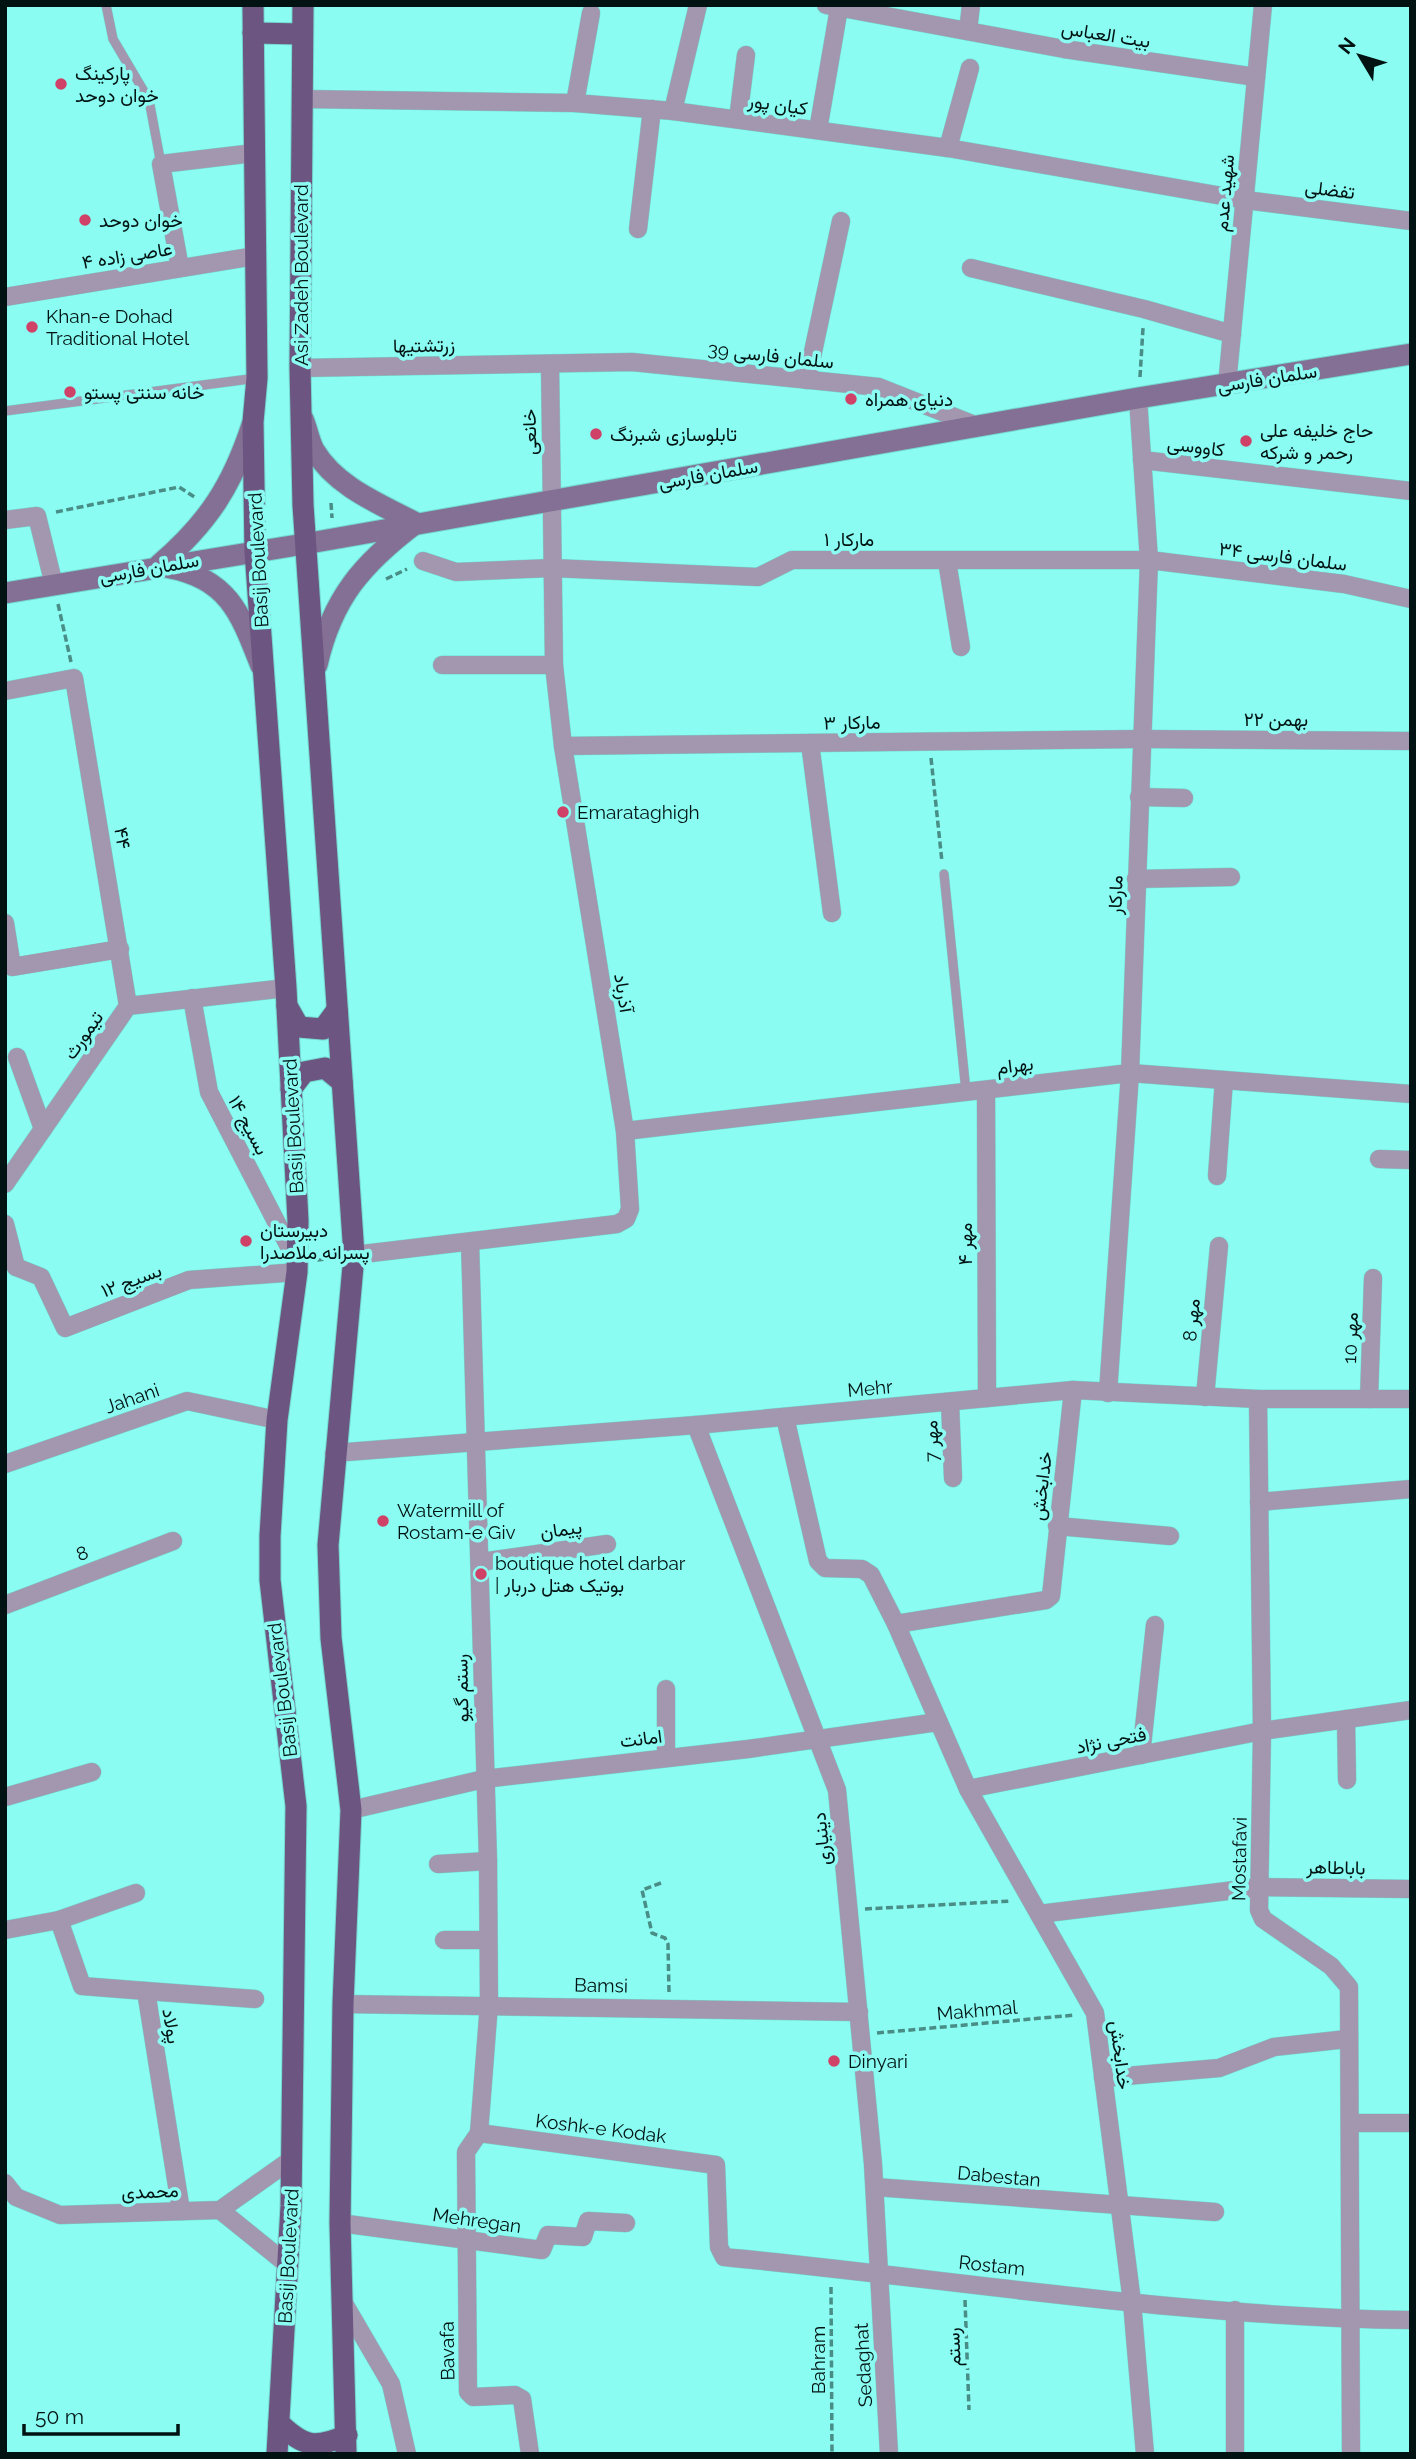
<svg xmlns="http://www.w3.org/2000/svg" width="1416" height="2459" font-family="Raleway,Vazirmatn,sans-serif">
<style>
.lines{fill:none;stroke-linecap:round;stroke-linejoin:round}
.lane-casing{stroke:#75d7ce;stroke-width:10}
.street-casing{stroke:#75d7ce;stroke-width:19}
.secondary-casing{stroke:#75d7ce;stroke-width:23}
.primary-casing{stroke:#75d7ce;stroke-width:23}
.path{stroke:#498d87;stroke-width:3.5;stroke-dasharray:7 3.5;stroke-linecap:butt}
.lane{stroke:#a396af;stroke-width:9}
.street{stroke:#a396af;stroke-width:18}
.secondary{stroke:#837094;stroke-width:21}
.primary{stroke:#6c5580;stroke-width:21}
.poi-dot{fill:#d04167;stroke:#8bfcf2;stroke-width:2.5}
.labels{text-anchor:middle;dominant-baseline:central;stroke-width:7;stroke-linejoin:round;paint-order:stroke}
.street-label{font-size:19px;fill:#001312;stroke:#8bfcf2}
.poi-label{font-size:19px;fill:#001312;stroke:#8bfcf2;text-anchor:start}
</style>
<rect width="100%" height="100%" fill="#8bfcf2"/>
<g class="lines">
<defs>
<g id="lane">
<polyline points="106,5 113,39 149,100 161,164"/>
<polyline points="5,411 257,378"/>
<polyline points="944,874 966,1092"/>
</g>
<g id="street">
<polyline points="826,5 1064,49 1256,77"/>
<polyline points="968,31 971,5"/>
<polyline points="301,99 575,103 673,111 948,148 1245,200 1411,221"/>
<polyline points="575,103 591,13"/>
<polyline points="673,111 698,5"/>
<polyline points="738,119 746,55"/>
<polyline points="818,130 839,8"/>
<polyline points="948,148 970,68"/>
<polyline points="638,229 652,109"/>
<polyline points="180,268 161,164 254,153"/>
<polyline points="971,268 1144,309 1232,334"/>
<polyline points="5,297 255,256"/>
<polyline points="300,368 632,362 879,387 980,427"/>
<polyline points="807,380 841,221"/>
<polyline points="1227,385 1263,5"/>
<polyline points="1142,460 1411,491"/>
<polyline points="5,520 37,516 54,585"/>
<polyline points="423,561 456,572 552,568 758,577 792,560 1149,560 1344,584 1411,599"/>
<polyline points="947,561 961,647"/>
<polyline points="442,665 554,665"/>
<polyline points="5,691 74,678 128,1006"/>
<polyline points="810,743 832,913"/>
<polyline points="563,746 1141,739 1411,741"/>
<polyline points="1139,797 1184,798"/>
<polyline points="1136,879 1231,877"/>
<polyline points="5,923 12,967 120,949"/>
<polyline points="192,998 209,1092 297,1262"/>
<polyline points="17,1057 43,1129"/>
<polyline points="986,1090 987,1398"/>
<polyline points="625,1131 1130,1073 1411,1094"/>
<polyline points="1379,1159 1411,1160"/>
<polyline points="1217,1176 1224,1080"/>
<polyline points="5,1184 128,1006 286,988"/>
<polyline points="5,1224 16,1267"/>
<polyline points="470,1242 488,1861 489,2004 479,2133"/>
<polyline points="354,1255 617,1224 626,1219 630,1209 625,1131 563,746 554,665 550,364"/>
<polyline points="16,1267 41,1277 65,1328 189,1280 297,1272"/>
<polyline points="1108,1393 1130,1073 1149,560 1138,398"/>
<polyline points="1205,1397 1219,1246"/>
<polyline points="1258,1399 1262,1731 1259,1910 1263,1919 1331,1966 1349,1987 1351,2454"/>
<polyline points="1369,1399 1373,1278"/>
<polyline points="950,1402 953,1478"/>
<polyline points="785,1417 818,1561 825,1568 862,1569 871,1575 896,1624 968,1789 1095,2013 1132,2302 1145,2454"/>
<polyline points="696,1425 837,1790 873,2164 889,2454"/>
<polyline points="334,1453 696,1425 1073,1390 1258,1399 1411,1399"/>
<polyline points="5,1464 187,1401 277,1420"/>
<polyline points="1259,1502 1411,1489"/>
<polyline points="1057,1526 1170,1536"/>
<polyline points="480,1562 607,1544"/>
<polyline points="5,1605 173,1541"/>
<polyline points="896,1624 1046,1600 1051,1596 1073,1390"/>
<polyline points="1346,1719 1347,1780"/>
<polyline points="1141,1755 1155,1625"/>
<polyline points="666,1756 666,1689"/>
<polyline points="968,1789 1262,1731 1411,1710"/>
<polyline points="5,1797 92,1772"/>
<polyline points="351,1810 484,1779 748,1749 938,1722"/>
<polyline points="438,1864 488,1861"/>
<polyline points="1039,1914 1260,1887 1411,1889"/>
<polyline points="59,1920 136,1893"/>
<polyline points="5,1930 59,1920 82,1986 146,1991 181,2211"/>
<polyline points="444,1940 488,1940"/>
<polyline points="146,1991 255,1999"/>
<polyline points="343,2004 859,2012"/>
<polyline points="1103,2078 1219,2068 1274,2047 1347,2039"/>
<polyline points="1350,2123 1411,2123"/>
<path d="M479,2133L716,2165L719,2247L724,2257C952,2279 1181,2317 1411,2320"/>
<polyline points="479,2133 466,2152 468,2392 473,2397 515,2395 522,2399 530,2454"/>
<polyline points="5,2183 16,2197 60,2215 220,2210 292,2159"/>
<polyline points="875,2187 1215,2212"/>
<polyline points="220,2210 288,2265"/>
<polyline points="340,2223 542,2250 548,2235 583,2237 588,2221 626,2223"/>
<polyline points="342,2300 391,2384 407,2454"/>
<polyline points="1235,2454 1235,2310"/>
</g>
<g id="secondary">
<path d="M303,419C307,428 309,441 314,450C336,487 380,504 416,523C363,563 332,598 317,665"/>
<path d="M159,565C208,523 232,486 252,425"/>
<path d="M170,568C229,579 241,615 261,666"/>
<polyline points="5,593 304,544 1138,398 1411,354"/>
</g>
<g id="primary">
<polyline points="253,5 257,378 253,422 255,551 286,988 298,1221 297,1272 277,1420 270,1536 270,1580 296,1806 291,2206 277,2454"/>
<polyline points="303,5 300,368 303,505 354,1255 328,1545 331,1638 351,1810 343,2004 340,2223 346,2454"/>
<polyline points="253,33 302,34"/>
<polyline points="287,1006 299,1027 323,1029 337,1010"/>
<polyline points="291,1089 304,1072 325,1068 342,1082"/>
<path d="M279,2423C304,2447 315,2449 347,2435"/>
</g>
</defs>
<use href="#lane" class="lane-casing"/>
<use href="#street" class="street-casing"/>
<use href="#secondary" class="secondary-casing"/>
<use href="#primary" class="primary-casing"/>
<g class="path">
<polyline points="1140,377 1143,328"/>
<polyline points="331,503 332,518"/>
<polyline points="56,512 179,487 196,498"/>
<polyline points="386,579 407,569"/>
<polyline points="58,604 71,662"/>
<polyline points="931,758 942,862"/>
<polyline points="317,1260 334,1258"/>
<polyline points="661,1883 642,1890 652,1933 665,1938 668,1944 669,1992"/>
<polyline points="865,1909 1011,1901"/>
<polyline points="877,2033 1075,2015"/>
<polyline points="831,2287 832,2454"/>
<polyline points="965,2300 969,2410"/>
</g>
<use href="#lane" class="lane"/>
<use href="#street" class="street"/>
<use href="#secondary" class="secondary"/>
<use href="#primary" class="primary"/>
</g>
<g class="poi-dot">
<circle cx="61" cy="84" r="7"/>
<circle cx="85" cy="220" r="7"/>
<circle cx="32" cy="327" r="7"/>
<circle cx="70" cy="392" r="7"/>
<circle cx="851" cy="399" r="7"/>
<circle cx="596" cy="434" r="7"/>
<circle cx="1246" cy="441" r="7"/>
<circle cx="563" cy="812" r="7"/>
<circle cx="246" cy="1241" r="7"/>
<circle cx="383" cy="1521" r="7"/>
<circle cx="481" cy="1574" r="7"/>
<circle cx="834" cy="2061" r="7"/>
</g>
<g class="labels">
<g class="street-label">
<text transform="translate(1106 34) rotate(9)">بیت العباس</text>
<text transform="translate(778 104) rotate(8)">کیان پور</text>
<text transform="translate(1330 189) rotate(7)">تفضلی</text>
<text transform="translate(1224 193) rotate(-85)">شهید عدم</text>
<text transform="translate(127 255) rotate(-9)">عاصی زاده ۴</text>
<text transform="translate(301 275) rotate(-90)">Asi Zadeh Boulevard</text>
<text transform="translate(424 345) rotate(-1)">زرتشتیها</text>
<text transform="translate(771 355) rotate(6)">سلمان فارسی 39</text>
<text transform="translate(1267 378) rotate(-9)">سلمان فارسی</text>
<text transform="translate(529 432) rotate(-91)">خانعی</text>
<text transform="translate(1196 446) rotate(7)">کاووسی</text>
<text transform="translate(708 474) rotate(-10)">سلمان فارسی</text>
<text x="849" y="539">مارکار ۱</text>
<text transform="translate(1283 556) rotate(7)">سلمان فارسی ۳۴</text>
<text transform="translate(258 560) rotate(-93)">Basij Boulevard</text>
<text transform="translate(149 568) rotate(-10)">سلمان فارسی</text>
<text x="1276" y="719">۲۲ بهمن</text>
<text transform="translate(852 722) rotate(-1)">مارکار ۳</text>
<text transform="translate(123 838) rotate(80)">۴۴</text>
<text transform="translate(1115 895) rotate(-88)">مارکار</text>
<text transform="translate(624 993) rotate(81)">آذرباد</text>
<text transform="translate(83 1035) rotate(-55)">تیمورث</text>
<text transform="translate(1015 1065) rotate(-7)">بهرام</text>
<text transform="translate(249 1125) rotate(62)">بسیج ۱۴</text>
<text transform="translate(293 1126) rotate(-93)">Basij Boulevard</text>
<text transform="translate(965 1244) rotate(-90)">مهر ۴</text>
<text transform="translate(131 1280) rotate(-21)">بسیج ۱۲</text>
<text transform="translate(1191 1320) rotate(-85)">مهر 8</text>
<text transform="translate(1350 1338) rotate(-88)">مهر 10</text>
<text transform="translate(870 1388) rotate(-5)">Mehr</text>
<text transform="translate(132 1398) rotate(-19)">Jahani</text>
<text transform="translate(931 1441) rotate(-92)">مهر 7</text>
<text transform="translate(1041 1486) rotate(-83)">خدابخش</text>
<text transform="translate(561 1529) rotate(-8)">پیمان</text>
<text transform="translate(82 1553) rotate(-21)">8</text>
<text transform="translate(461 1688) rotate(-91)">رستم گیو</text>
<text transform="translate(282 1690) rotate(-97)">Basij Boulevard</text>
<text transform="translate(641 1738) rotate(-7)">امانت</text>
<text transform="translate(1111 1740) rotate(-11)">فتحی نژاد</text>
<text transform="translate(821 1839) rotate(-96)">دینیاری</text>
<text transform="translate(1239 1859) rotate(-89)">Mostafavi</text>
<text transform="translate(1336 1867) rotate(1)">باباطاهر</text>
<text transform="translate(601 1985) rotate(1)">Bamsi</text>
<text transform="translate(977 2010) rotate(-5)">Makhmal</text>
<text transform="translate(172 2026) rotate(81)">پولاد</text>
<text transform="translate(1121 2055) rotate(83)">خدابخش</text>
<text transform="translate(601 2128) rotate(7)">Koshk-e Kodak</text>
<text transform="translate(999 2176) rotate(5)">Dabestan</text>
<text transform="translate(150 2191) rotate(-2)">محمدی</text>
<text transform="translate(477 2220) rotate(8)">Mehregan</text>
<text transform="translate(288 2256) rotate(-87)">Basij Boulevard</text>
<text transform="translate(992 2265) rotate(6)">Rostam</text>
<text transform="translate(953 2347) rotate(-92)">رستم</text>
<text transform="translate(447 2351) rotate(-91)">Bavafa</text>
<text transform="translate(818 2360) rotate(-90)">Bahram</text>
<text transform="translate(863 2365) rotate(-93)">Sedaghat</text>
</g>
<g class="poi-label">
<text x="75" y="73">پارکینگ<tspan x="75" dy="22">خوان دوحد</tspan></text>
<text x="99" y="220">خوان دوحد</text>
<text x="46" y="316">Khan-e Dohad<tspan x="46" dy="22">Traditional Hotel</tspan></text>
<text x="84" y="392">خانه سنتی پستو</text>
<text x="865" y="399">دنیای همراه</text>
<text x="1260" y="430">حاج خلیفه علی<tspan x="1260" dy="22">رحمر و شرکه</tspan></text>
<text x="610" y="434">تابلوسازی شبرنگ</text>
<text x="577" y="812">Emarataghigh</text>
<text x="260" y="1230">دبیرستان<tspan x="260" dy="22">پسرانه ملاصدرا</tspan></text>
<text x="397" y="1510">Watermill of<tspan x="397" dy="22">Rostam-e Giv</tspan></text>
<text x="495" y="1563">boutique hotel darbar<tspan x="495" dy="22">| بوتیک هتل دربار</tspan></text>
<text x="848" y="2061">Dinyari</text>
</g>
</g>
<rect width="1416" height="2459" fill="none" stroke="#001312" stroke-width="14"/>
<g transform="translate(1360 56) rotate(308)" stroke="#8bfcf2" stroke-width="5" paint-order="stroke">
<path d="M0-5L12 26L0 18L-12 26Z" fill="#001312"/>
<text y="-10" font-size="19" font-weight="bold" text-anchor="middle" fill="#001312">N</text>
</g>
<path d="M24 2424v10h154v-10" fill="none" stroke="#001312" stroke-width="3.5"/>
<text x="35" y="2424" font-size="21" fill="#001312" stroke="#8bfcf2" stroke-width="5" paint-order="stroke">50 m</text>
</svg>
